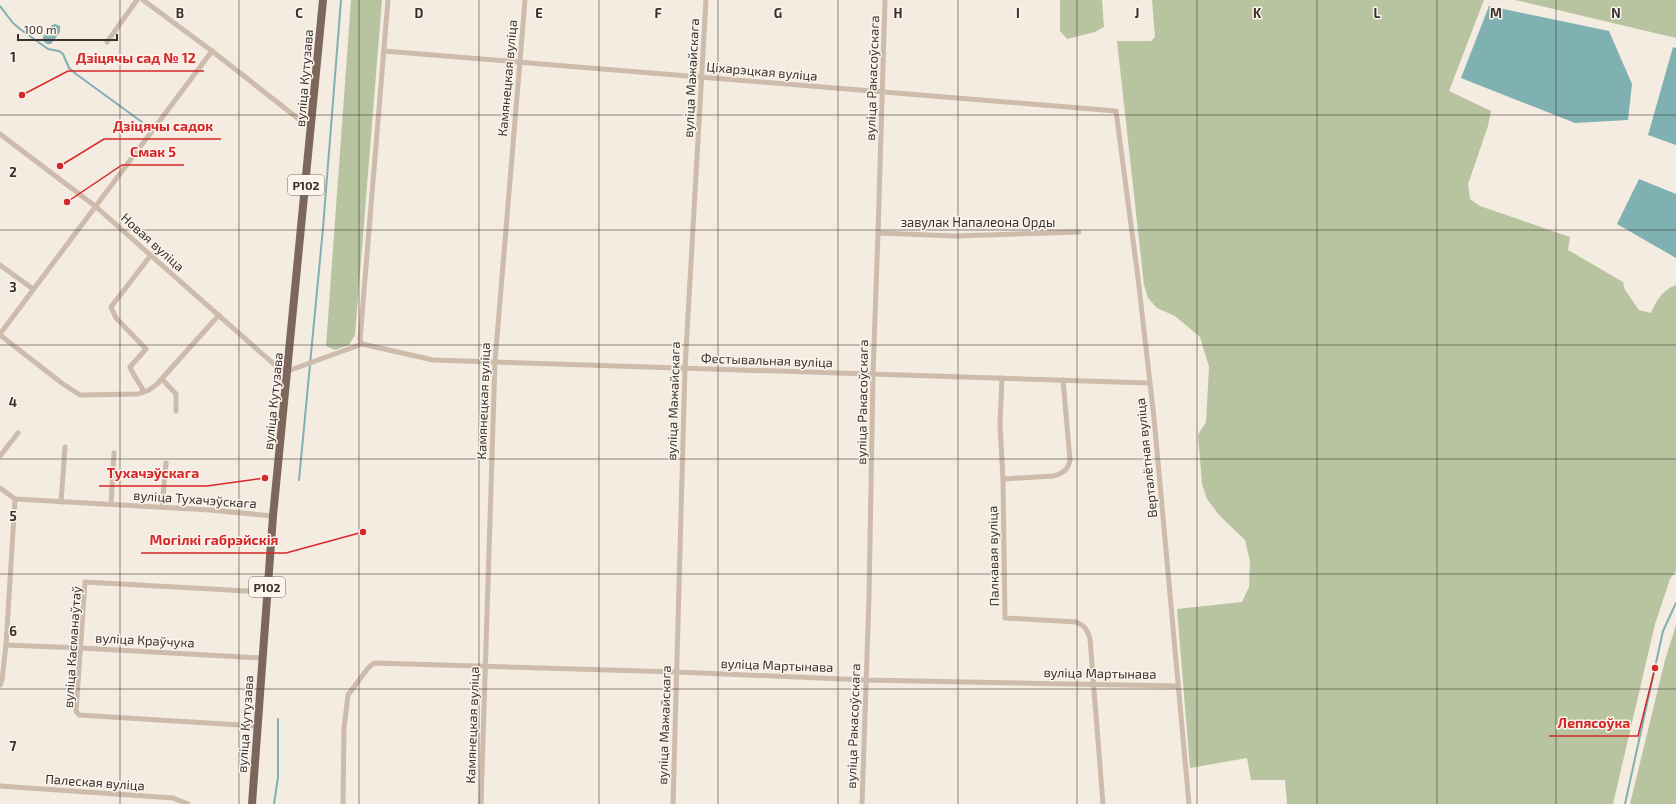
<svg xmlns="http://www.w3.org/2000/svg" width="1676" height="804" font-family="'Exo 2',sans-serif">
<style>
.green{fill:#b8c4a0}
.water{fill:#7fb0b2}
.lines{fill:none;stroke-linecap:round;stroke-linejoin:round}
.stream{stroke:#7fb0b2;stroke-width:2}
.street{stroke:#cdbbac;stroke-width:5}
.primary{stroke:#7d675c;stroke-width:8}
.grid{fill:none;stroke:#3b302b;stroke-width:1;stroke-opacity:0.55}
.labels{text-anchor:middle;dominant-baseline:central;stroke-width:3;stroke-linejoin:round;paint-order:stroke}
.shield{fill:#fbf5ee;stroke:#756b66;stroke-width:1}
.shield-label{font-size:12px;font-weight:bold;fill:#3b302b}
.street-label{font-size:13px;fill:#3b302b;stroke:#fbf5ee}
.grid-label{font-size:13px;text-anchor:middle;font-weight:bold;fill:#3b302b;stroke:#fbf5ee;stroke-width:3;stroke-linejoin:round;paint-order:stroke}
.leader{fill:none;stroke:#d62828;stroke-width:1.5}
.callout-dot{fill:#d62828;stroke:#fbf5ee;stroke-width:1.5}
.callout-label{font-size:14px;text-anchor:middle;font-weight:bold;fill:#d62828;stroke:#fbf5ee;stroke-width:3;stroke-linejoin:round;paint-order:stroke}
</style>
<rect width="100%" height="100%" fill="#f4ebe1"/>
<g class="green">
<polygon points="351,0 382,0 355,335 349,345 335,350 326,346"/>
<polygon points="1060,0 1102,0 1104,27 1095,32 1067,39 1060,31"/>
<path d="M1152,0H1484L1449,91L1491,111L1488,126L1468,184L1470,199L1480,206L1570,237L1568,250L1623,282L1625,290L1639,310L1651,313C1657,300 1662,290 1676,285V571L1670,579L1655,624L1613,804H1287L1285,780H1251L1247,758L1190,768L1177,609L1242,602L1249,587L1250,561L1245,540L1220,516L1207,499L1202,484L1198,435L1206,422L1209,367L1200,337L1175,316L1157,308L1148,298L1144,285L1117,41H1151L1155,37Z"/>
<polygon points="1515,0 1676,0 1676,38"/>
<polygon points="1676,625 1676,804 1630,804 1665,660"/>
</g>
<g class="water">
<polygon points="1489,6 1609,31 1632,84 1628,120 1575,123 1461,78"/>
<polygon points="55,24 60,26 60,32 51,44 47,44 43,41 43,37 52,25"/>
<polygon points="1673,47 1676,48 1676,145 1648,135"/>
<polygon points="1639,179 1676,194 1676,258 1617,224"/>
</g>
<g class="lines">
<g class="stream">
<polyline points="0,6 13,23 20,29 48,49 59,51 63,54 69,68 76,74 142,122"/>
<polyline points="299,480 323,228 341,0"/>
<polyline points="274,804 278,777 278,719"/>
<polyline points="1625,804 1663,631 1676,603"/>
</g>
<g class="street">
<polyline points="143,0 212,51 305,124 312,125"/>
<polyline points="388,0 360,339 362,344 433,360 1149,383"/>
<polyline points="107,42 137,0"/>
<polyline points="384,51 1116,111 1138,278 1154,418 1189,804"/>
<polyline points="0,134 95,206 260,352 274,364 288,371 362,344"/>
<polyline points="878,233 955,236 1079,232"/>
<polyline points="0,265 33,289"/>
<polyline points="0,334 212,51"/>
<polyline points="0,335 63,384 80,395 138,394 149,390 157,384 219,315"/>
<path d="M1002,378L1000,424L1003,479L1005,618L1076,622C1085,626 1087,629 1090,639L1103,804"/>
<polyline points="162,379 176,394 176,411"/>
<path d="M144,392C140,383 134,377 130,367L146,349L116,318L111,307L151,255"/>
<polyline points="0,456 18,433"/>
<path d="M1003,479L1054,476C1063,473 1068,470 1070,460L1063,380"/>
<polyline points="0,488 15,499 210,510 273,516"/>
<polyline points="61,502 65,447"/>
<polyline points="111,504 114,453"/>
<polyline points="162,507 166,463"/>
<polyline points="6,645 81,648 262,658"/>
<polyline points="0,685 2,680 6,645 15,499"/>
<polyline points="257,726 79,715 76,711 85,582 267,592"/>
<polyline points="0,786 173,798 188,804"/>
<polyline points="343,804 344,728 348,695 368,668 374,663 677,672 865,680 1178,686"/>
<polyline points="481,804 495,361 525,0"/>
<polyline points="673,804 685,368 706,0"/>
<polyline points="862,804 869,597 873,374 878,233 885,0"/>
</g>
<polyline class="primary" points="252,804 273,516 323,0"/>
</g>
<path class="grid" d="M120,0V804M239,0V804M359,0V804M479,0V804M599,0V804M718,0V804M838,0V804M958,0V804M1077,0V804M1197,0V804M1317,0V804M1437,0V804M1556,0V804M0,115H1676M0,230H1676M0,345H1676M0,459H1676M0,574H1676M0,689H1676"/>
<g class="labels">
<g class="shield">
<rect x="288" y="175" width="36" height="20" rx="3"/>
<rect x="249" y="577" width="36" height="20" rx="3"/>
</g>
<g class="shield-label">
<text x="306" y="185">Р102</text>
<text x="267" y="587">Р102</text>
</g>
<g class="street-label">
<text transform="translate(762 71) rotate(5)">Ціхарэцкая вуліца</text>
<text transform="translate(304 78) rotate(-85)">вуліца Кутузава</text>
<text transform="translate(507 78) rotate(-85)">Камянецкая вуліца</text>
<text transform="translate(691 78) rotate(-87)">вуліца Мажайскага</text>
<text transform="translate(872 78) rotate(-88)">вуліца Ракасоўскага</text>
<text x="978" y="222">завулак Напалеона Орды</text>
<text transform="translate(153 242) rotate(42)">Новая вуліца</text>
<text transform="translate(767 360) rotate(2)">Фестывальная вуліца</text>
<text transform="translate(273 401) rotate(-84)">вуліца Кутузава</text>
<text transform="translate(483 401) rotate(-88)">Камянецкая вуліца</text>
<text transform="translate(673 401) rotate(-88)">вуліца Мажайскага</text>
<text transform="translate(862 402) rotate(-89)">вуліца Ракасоўскага</text>
<text transform="translate(1146 458) rotate(-96)">Верталётная вуліца</text>
<text transform="translate(195 499) rotate(4)">вуліца Тухачэўскага</text>
<text transform="translate(993 556) rotate(-91)">Палкавая вуліца</text>
<text transform="translate(145 640) rotate(3)">вуліца Краўчука</text>
<text transform="translate(72 647) rotate(-86)">вуліца Касманаўтаў</text>
<text transform="translate(777 665) rotate(2)">вуліца Мартынава</text>
<text transform="translate(1100 673) rotate(1)">вуліца Мартынава</text>
<text transform="translate(245 724) rotate(-86)">вуліца Кутузава</text>
<text transform="translate(472 725) rotate(-88)">Камянецкая вуліца</text>
<text transform="translate(664 725) rotate(-88)">вуліца Мажайскага</text>
<text transform="translate(853 726) rotate(-88)">вуліца Ракасоўскага</text>
<text transform="translate(95 782) rotate(4)">Палеская вуліца</text>
</g>
</g>
<g class="grid-label">
<text x="180" y="18">B</text>
<text x="299" y="18">C</text>
<text x="419" y="18">D</text>
<text x="539" y="18">E</text>
<text x="658" y="18">F</text>
<text x="778" y="18">G</text>
<text x="898" y="18">H</text>
<text x="1018" y="18">I</text>
<text x="1137" y="18">J</text>
<text x="1257" y="18">K</text>
<text x="1377" y="18">L</text>
<text x="1496" y="18">M</text>
<text x="1616" y="18">N</text>
<text x="13" y="62">1</text>
<text x="13" y="177">2</text>
<text x="13" y="292">3</text>
<text x="13" y="407">4</text>
<text x="13" y="521">5</text>
<text x="13" y="636">6</text>
<text x="13" y="751">7</text>
</g>
<path class="leader" d="M22 95L68 71H204M60 166L104 139H221M67 202L122 165H184M265 478L207 486H99M363 532L286 553H141M1655 668L1638 736H1549"/>
<g class="callout-dot">
<circle cx="22" cy="95" r="4"/>
<circle cx="60" cy="166" r="4"/>
<circle cx="67" cy="202" r="4"/>
<circle cx="265" cy="478" r="4"/>
<circle cx="363" cy="532" r="4"/>
<circle cx="1655" cy="668" r="4"/>
</g>
<g class="callout-label">
<text x="136" y="63">Дзіцячы сад № 12</text>
<text x="163" y="131">Дзіцячы садок</text>
<text x="153" y="157">Смак 5</text>
<text x="153" y="478">Тухачэўскага</text>
<text x="214" y="545">Могілкі габрэйскія</text>
<text x="1594" y="728">Лепясоўка</text>
</g>
<path d="M18 34v6h99v-6" fill="none" stroke="#3b302b" stroke-width="2"/>
<text x="24" y="34" font-size="12" fill="#3b302b" stroke="#fbf5ee" stroke-width="3" paint-order="stroke">100 m</text>
</svg>
